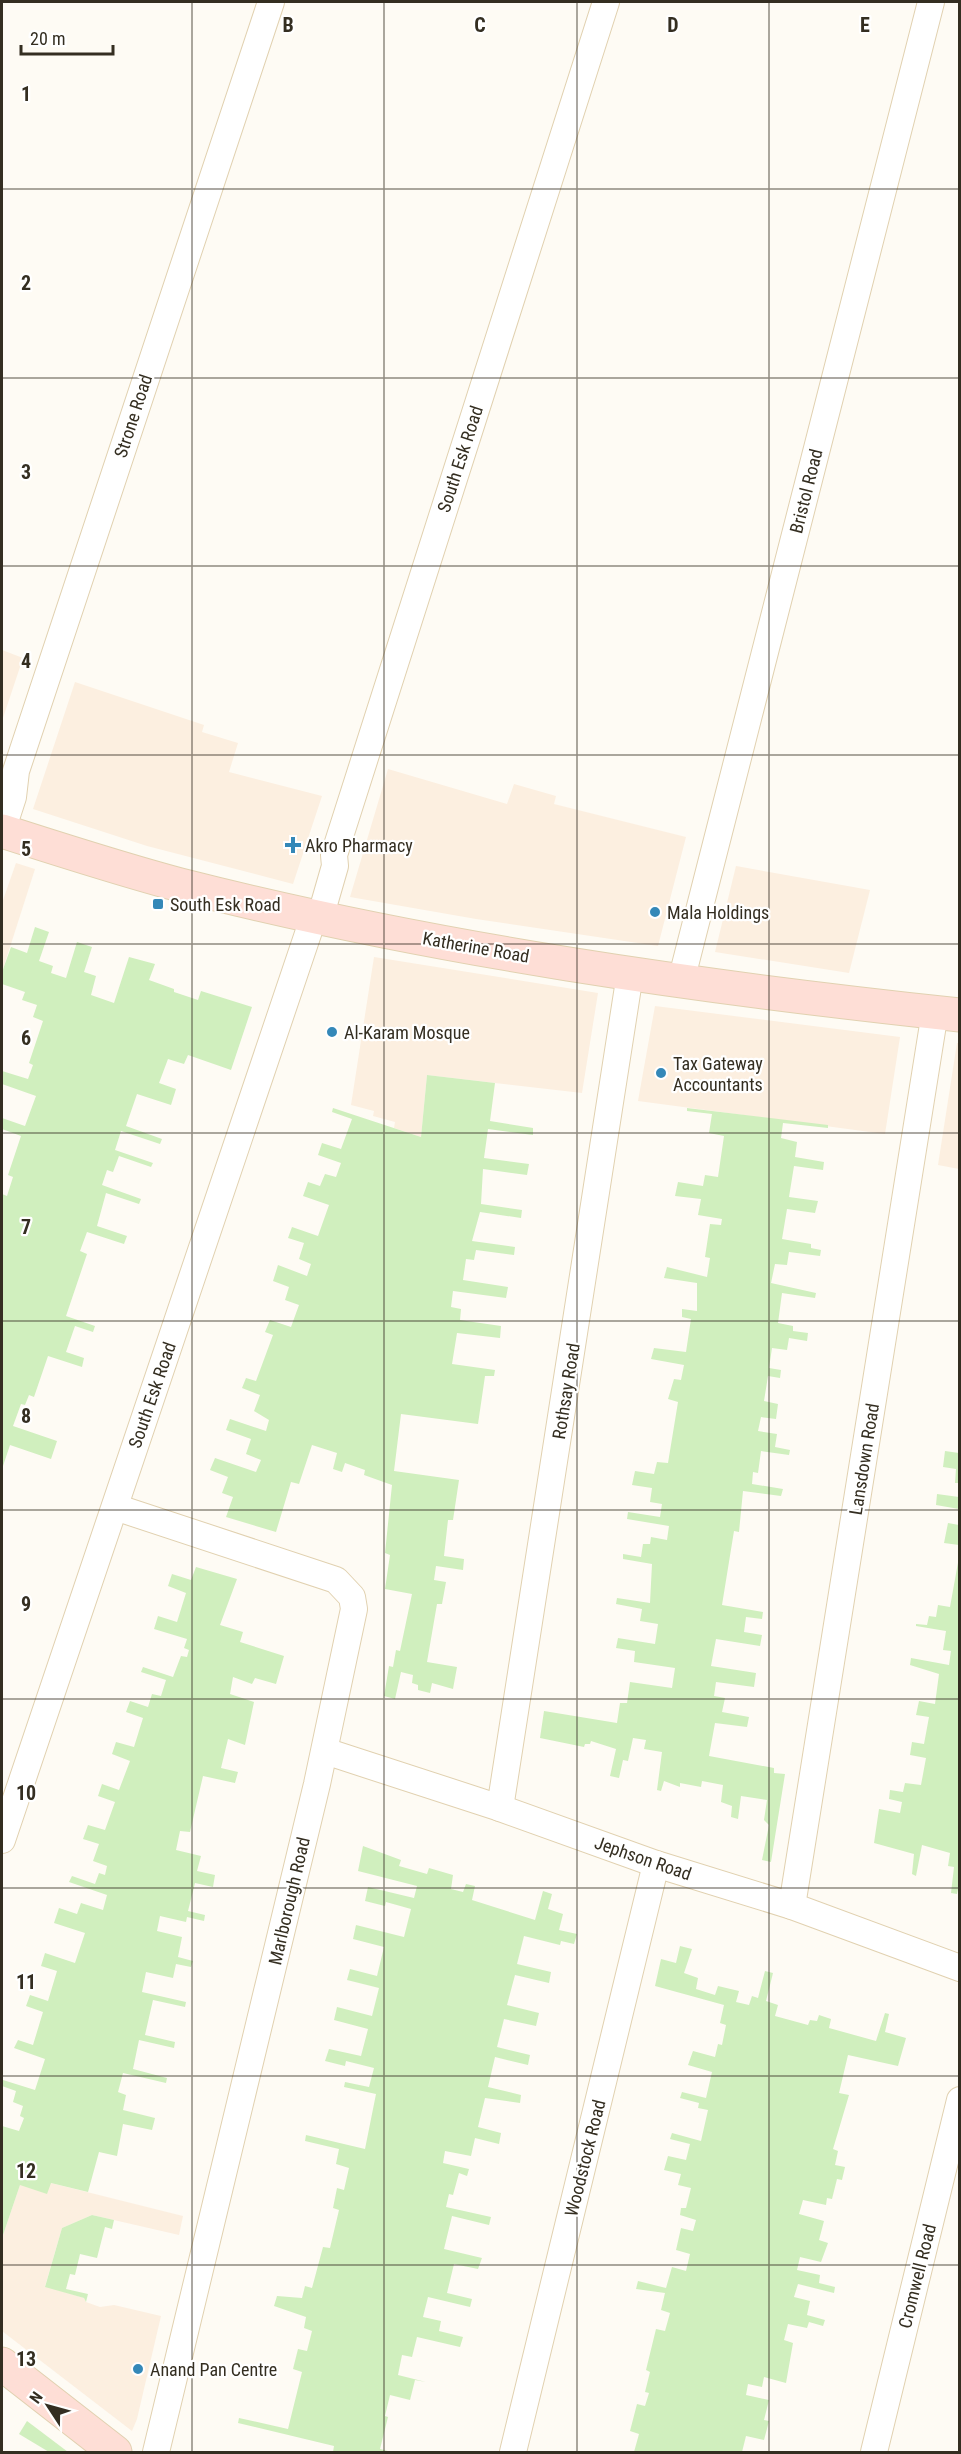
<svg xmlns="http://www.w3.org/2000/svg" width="961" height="2454" font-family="'Roboto Condensed',sans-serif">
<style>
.commercial{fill:#fcefe0}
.green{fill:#d0efbe}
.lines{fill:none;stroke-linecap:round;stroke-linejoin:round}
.minor-casing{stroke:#e1d1b0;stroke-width:28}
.secondary-casing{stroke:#e1d1b0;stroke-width:35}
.minor{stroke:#fff;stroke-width:26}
.secondary{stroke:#feded6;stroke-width:33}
.grid{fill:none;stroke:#342e21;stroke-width:1.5;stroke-opacity:0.55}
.poi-dot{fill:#3488b8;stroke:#fff;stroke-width:2}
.labels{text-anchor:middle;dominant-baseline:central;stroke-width:4.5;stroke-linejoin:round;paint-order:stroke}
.street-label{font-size:18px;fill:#342e21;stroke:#fff}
.poi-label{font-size:18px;fill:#342e21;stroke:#fff;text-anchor:start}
.grid-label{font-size:20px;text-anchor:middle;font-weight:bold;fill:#342e21;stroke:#fff;stroke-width:4.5;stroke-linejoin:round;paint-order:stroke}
</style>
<rect width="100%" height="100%" fill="#fefbf4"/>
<g class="commercial">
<polygon points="2,650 23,658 2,721"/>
<polygon points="75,682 204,725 202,732 238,743 229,772 322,796 293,884 147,846 33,809"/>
<polygon points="388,769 507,804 514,784 556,796 554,804 686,837 658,946 476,919 350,897"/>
<polygon points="16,863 35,869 2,972 2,903"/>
<polygon points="736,866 870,890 849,973 715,952"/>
<polygon points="374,957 598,993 582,1093 427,1075 421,1137 394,1128 395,1122 373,1116 374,1111 351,1105"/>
<polygon points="655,1006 900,1037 885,1134 638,1101"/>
<polygon points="957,1043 960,1043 959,1169 938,1165"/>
<polygon points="51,2183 183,2216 179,2235 92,2215 62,2228 45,2286 84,2298 86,2302 100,2307 114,2305 161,2316 137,2419 132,2431 2,2331 2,2238 20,2185"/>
</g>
<g class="green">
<polygon points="35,927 49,932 39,961 53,966 51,973 66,978 77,942 92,947 84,972 96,976 91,995 114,1003 129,957 155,964 149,980 174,989 174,992 198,1000 201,991 252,1007 231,1070 188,1055 184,1064 168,1059 159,1083 176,1089 171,1105 137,1094 126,1126 162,1139 160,1144 121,1131 115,1150 153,1163 151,1167 119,1156 113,1172 107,1170 102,1185 141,1199 139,1204 106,1193 97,1226 127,1236 124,1244 87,1232 80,1251 87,1254 66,1316 95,1326 93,1332 75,1326 66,1352 84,1358 82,1367 48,1356 34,1397 29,1395 25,1405 21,1404 13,1426 57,1441 51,1459 10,1445 2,1469 2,1194 7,1196 13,1177 8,1175 21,1136 2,1129 2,1118 25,1126 36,1096 2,1084 2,1071 28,1079 33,1065 29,1063 43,1021 33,1017 37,1005 22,1000 25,992 2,984 2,972 11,947 27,953"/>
<polygon points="427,1075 495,1083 490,1121 533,1128 533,1135 488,1129 484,1158 529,1164 527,1175 483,1169 481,1204 522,1210 521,1218 480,1212 472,1241 515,1247 514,1255 476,1250 474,1260 466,1259 463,1280 508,1287 506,1298 453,1291 451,1307 461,1309 460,1320 501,1326 500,1338 457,1333 452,1364 495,1370 494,1376 485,1376 478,1424 401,1414 394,1471 459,1480 453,1520 448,1520 444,1556 464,1559 463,1570 436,1566 434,1580 446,1582 442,1604 437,1604 427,1662 457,1667 453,1689 432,1683 430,1693 418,1690 418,1685 412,1683 413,1675 401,1672 395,1699 384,1696 389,1666 393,1667 396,1650 400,1651 412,1594 385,1589 390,1555 385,1553 392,1485 364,1475 365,1470 345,1463 342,1472 333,1469 337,1453 312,1445 299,1484 291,1482 276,1532 226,1517 233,1497 222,1493 228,1477 210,1470 215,1458 256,1472 261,1460 246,1454 251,1439 226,1430 230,1419 266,1431 269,1420 254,1411 260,1395 242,1388 246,1378 256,1381 273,1335 265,1332 270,1320 291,1327 299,1305 285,1300 289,1287 273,1281 278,1265 307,1276 311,1264 299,1259 304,1243 288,1238 292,1227 318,1236 329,1205 303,1196 308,1182 320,1186 325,1174 336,1177 341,1163 318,1155 322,1143 341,1149 352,1119 332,1112 333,1108 421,1137"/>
<polygon points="687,1108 828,1125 828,1128 783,1123 781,1138 797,1142 795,1157 824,1162 823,1170 794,1166 789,1197 818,1201 815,1213 787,1209 782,1239 811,1244 811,1248 821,1250 820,1256 789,1252 787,1265 775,1264 771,1283 816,1293 815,1298 782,1293 778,1323 793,1326 793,1331 808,1333 807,1341 789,1338 787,1350 772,1348 769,1368 781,1370 780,1378 768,1376 764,1401 778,1404 776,1419 761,1417 758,1431 777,1434 775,1447 790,1450 789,1455 761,1451 758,1473 753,1472 752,1484 783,1489 781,1496 743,1491 739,1532 734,1531 722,1605 763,1612 762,1619 746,1617 744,1632 762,1635 760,1646 716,1639 711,1666 756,1673 754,1687 716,1682 714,1696 725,1698 722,1712 749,1717 747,1727 715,1723 709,1756 774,1768 774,1773 785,1774 771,1862 762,1860 769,1825 764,1820 767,1800 741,1796 738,1819 731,1817 732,1806 721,1802 723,1785 702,1781 701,1787 680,1783 680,1787 664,1781 661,1791 657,1790 662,1752 644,1749 646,1740 633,1738 628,1761 623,1760 619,1778 610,1776 616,1749 591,1741 590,1744 585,1744 584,1747 540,1738 544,1711 617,1723 620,1703 627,1703 630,1682 672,1688 675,1668 634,1662 635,1651 616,1648 618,1638 655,1644 658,1624 640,1621 642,1609 616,1604 617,1598 650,1603 652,1564 623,1559 623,1554 641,1557 643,1544 650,1544 651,1537 667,1540 669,1526 627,1519 628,1512 660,1517 662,1504 650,1502 652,1488 632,1485 635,1471 654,1474 657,1462 668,1463 678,1402 668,1399 674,1379 681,1380 684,1365 651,1359 654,1348 686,1352 691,1319 682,1317 682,1309 697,1311 697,1283 664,1278 667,1267 707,1277 710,1258 705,1257 710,1224 721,1225 722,1219 698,1215 701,1199 675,1196 678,1182 703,1186 705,1175 718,1177 724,1136 709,1133 712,1114 687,1111"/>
<polygon points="945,1451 959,1453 959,1483 955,1483 956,1469 943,1467"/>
<polygon points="937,1494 959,1497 959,1509 936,1505"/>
<polygon points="959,1522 959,1545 944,1543 948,1523 959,1525"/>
<polygon points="959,1557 960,1880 957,1894 951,1893 954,1867 948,1866 950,1853 922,1845 916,1876 912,1874 914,1854 874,1843 879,1809 900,1813 902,1802 889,1799 890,1790 903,1792 905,1783 921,1785 926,1758 910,1755 912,1742 924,1744 929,1717 916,1715 919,1701 935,1704 939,1674 910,1665 911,1658 949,1665 951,1651 943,1650 946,1631 916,1626 916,1624 927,1625 929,1616 936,1617 938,1605 950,1607"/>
<polygon points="196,1567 237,1579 220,1625 243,1632 240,1642 284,1656 276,1684 255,1678 252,1684 233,1677 230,1694 254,1702 245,1745 228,1739 221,1768 238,1772 235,1783 203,1776 190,1832 180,1831 176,1850 201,1856 197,1871 215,1875 213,1887 195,1883 188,1911 205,1915 204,1921 187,1917 186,1922 160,1916 157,1931 182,1937 178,1957 193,1961 191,1967 176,1964 173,1978 146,1972 142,1992 186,2002 185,2007 153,2000 145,2035 175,2042 174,2048 139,2040 133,2069 167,2078 166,2083 123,2073 118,2092 126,2095 123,2110 155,2118 152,2130 123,2124 117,2156 99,2152 88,2192 51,2183 47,2194 20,2185 2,2238 2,2126 19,2131 24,2118 20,2116 23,2106 13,2102 16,2091 2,2086 3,2080 35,2090 45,2059 14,2048 18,2040 33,2045 43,2012 26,2006 30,1995 48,2001 57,1971 41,1966 45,1953 75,1963 85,1933 54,1923 59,1908 77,1914 81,1903 103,1910 107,1895 69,1882 72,1876 95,1884 99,1873 105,1875 107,1866 93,1861 99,1844 83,1839 88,1825 105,1830 115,1802 98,1796 102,1784 119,1790 130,1761 112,1754 116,1742 134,1747 143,1718 126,1712 130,1701 148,1707 152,1694 161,1696 166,1680 141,1672 143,1667 173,1677 181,1656 187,1657 189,1650 184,1648 187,1639 154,1629 158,1616 177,1622 186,1593 168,1586 172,1574 191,1580"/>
<polygon points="363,1846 401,1860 399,1866 427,1874 429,1868 453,1875 451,1889 463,1892 466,1884 475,1886 472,1900 535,1920 543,1891 552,1894 548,1909 563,1914 559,1930 577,1934 574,1944 561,1941 560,1945 524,1936 517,1964 551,1972 549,1983 515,1975 507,2005 539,2013 536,2026 504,2019 497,2047 530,2055 528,2065 495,2057 488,2087 521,2095 520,2103 485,2098 478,2127 501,2133 499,2144 475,2138 471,2156 445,2151 443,2163 469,2169 467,2176 459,2173 453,2195 449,2194 446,2207 491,2217 489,2225 452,2216 444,2249 482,2258 478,2269 454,2264 447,2293 472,2299 470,2307 428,2297 423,2317 441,2321 439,2331 463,2337 460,2347 417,2337 412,2357 402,2355 398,2375 426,2382 415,2380 410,2400 390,2395 385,2416 388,2417 380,2449 392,2452 333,2452 334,2446 238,2423 239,2418 288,2429 302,2372 293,2369 298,2349 307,2351 312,2331 304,2328 306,2317 274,2306 277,2296 302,2298 305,2286 312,2288 323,2247 330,2248 339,2210 333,2208 337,2188 344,2190 349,2168 336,2164 339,2149 305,2141 306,2135 365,2149 376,2094 344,2087 345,2082 369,2087 374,2068 346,2061 345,2066 325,2061 329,2049 361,2056 368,2029 334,2020 337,2007 372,2016 379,1988 347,1980 350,1969 377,1976 384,1947 353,1939 356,1925 404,1937 411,1909 386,1902 385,1906 365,1901 368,1887 414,1898 417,1886 358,1871"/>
<polygon points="680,1946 692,1949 684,1973 698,1978 696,1989 715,1995 718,1986 739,1991 736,2002 749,2005 752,1996 758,1998 765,1971 773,1973 766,2001 778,2005 775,2016 808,2025 810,2020 817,2021 819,2015 831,2019 829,2028 876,2041 885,2013 889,2014 885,2032 906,2038 898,2066 848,2055 839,2093 849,2095 833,2149 838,2151 835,2165 845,2167 842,2180 837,2179 832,2199 827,2198 826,2205 803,2200 799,2214 824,2221 819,2240 828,2243 821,2262 800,2257 797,2270 820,2275 819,2283 835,2287 834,2293 798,2284 794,2297 810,2301 807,2315 825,2320 823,2326 809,2322 807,2328 788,2324 784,2340 793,2343 786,2383 764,2377 762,2387 748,2384 746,2395 769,2400 764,2420 769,2421 764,2440 746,2436 742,2452 634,2452 639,2434 630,2431 637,2404 645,2406 649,2393 645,2392 650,2372 646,2370 656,2329 665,2331 670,2313 661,2310 665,2293 636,2289 638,2281 666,2288 672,2267 686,2271 690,2254 676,2250 681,2228 693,2231 696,2220 680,2215 681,2208 686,2208 691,2188 678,2185 681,2174 664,2170 668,2156 686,2160 690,2144 670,2139 672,2133 701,2141 708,2110 698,2108 699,2103 680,2098 682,2092 706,2098 712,2072 688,2065 693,2051 715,2057 718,2044 722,2045 726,2025 720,2023 724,2005 655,1986 661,1959 676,1963"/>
<polygon points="92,2215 114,2220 112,2229 105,2227 97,2258 80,2254 75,2275 70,2274 66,2289 88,2294 86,2302 84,2298 45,2287 62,2228"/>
<polygon points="27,2421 68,2452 49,2452 19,2434"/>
</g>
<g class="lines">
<defs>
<g id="minor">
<polyline points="2,831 13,797 16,771 271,2"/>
<polyline points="320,918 335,866 334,855 606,2"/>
<polyline points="681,981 931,2"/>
<polyline points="115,1507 336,1580 352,1597 354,1609 317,1784 156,2452"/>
<polyline points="325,1751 500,1808 656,1864 792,1906 960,1968"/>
<polyline points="500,1808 630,974"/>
<polyline points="2,1840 314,916"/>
<polyline points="792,1906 935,1012"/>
<polyline points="513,2452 656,1864"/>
<polyline points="874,2452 960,2100"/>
</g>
<g id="secondary">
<path d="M2,831C61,850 120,869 180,885C435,950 698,987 960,1015"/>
<polyline points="2,2364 115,2452"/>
</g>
</defs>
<use href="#minor" class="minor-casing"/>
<use href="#secondary" class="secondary-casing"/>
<use href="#minor" class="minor"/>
<use href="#secondary" class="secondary"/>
</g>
<path class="grid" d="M192,2V2452M384,2V2452M577,2V2452M769,2V2452M2,189H960M2,378H960M2,566H960M2,755H960M2,944H960M2,1133H960M2,1321H960M2,1510H960M2,1699H960M2,1888H960M2,2076H960M2,2265H960"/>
<g class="poi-dot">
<path d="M290 836h6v6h6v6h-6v6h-6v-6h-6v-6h6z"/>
<rect x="152" y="898" width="12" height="12" rx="3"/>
<circle cx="655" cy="912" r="6"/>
<circle cx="332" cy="1032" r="6"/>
<circle cx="661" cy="1073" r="6"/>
<circle cx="138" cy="2369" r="6"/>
</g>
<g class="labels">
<g class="street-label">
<text transform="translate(133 416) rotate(-72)">Strone Road</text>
<text transform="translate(460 459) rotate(-72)">South Esk Road</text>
<text transform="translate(806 491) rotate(-76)">Bristol Road</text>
<text transform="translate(476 947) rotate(10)">Katherine Road</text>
<text transform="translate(566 1391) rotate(-81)">Rothsay Road</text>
<text transform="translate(152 1395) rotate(-71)">South Esk Road</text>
<text transform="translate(864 1459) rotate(-81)">Lansdown Road</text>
<text transform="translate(643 1858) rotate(19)">Jephson Road</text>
<text transform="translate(289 1901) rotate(-77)">Marlborough Road</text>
<text transform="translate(585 2158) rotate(-76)">Woodstock Road</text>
<text transform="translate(917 2276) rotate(-76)">Cromwell Road</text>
</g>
<g class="poi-label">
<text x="305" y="845">Akro Pharmacy</text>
<text x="170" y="904">South Esk Road</text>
<text x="667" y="912">Mala Holdings</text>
<text x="344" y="1032">Al-Karam Mosque</text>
<text x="673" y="1063">Tax Gateway<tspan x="673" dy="21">Accountants</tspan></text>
<text x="150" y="2369">Anand Pan Centre</text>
</g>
</g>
<g class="grid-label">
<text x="288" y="32">B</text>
<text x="480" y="32">C</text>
<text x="673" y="32">D</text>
<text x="865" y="32">E</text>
<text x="26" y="101">1</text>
<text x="26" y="290">2</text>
<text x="26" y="479">3</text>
<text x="26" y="668">4</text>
<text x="26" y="856">5</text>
<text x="26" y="1045">6</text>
<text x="26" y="1234">7</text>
<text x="26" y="1423">8</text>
<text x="26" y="1611">9</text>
<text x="26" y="1800">10</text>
<text x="26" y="1989">11</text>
<text x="26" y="2178">12</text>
<text x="26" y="2366">13</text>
</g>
<rect width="961" height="2454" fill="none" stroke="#342e21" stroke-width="6"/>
<g transform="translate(48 2406) rotate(306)" stroke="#ffffff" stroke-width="4.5" paint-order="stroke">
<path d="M0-4.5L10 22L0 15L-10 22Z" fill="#342e21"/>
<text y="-9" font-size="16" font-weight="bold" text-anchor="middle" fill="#342e21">N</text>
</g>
<path d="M21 45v9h92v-9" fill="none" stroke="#342e21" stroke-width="3"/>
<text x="30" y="45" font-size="18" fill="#342e21" stroke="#ffffff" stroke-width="4.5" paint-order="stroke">20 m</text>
</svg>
